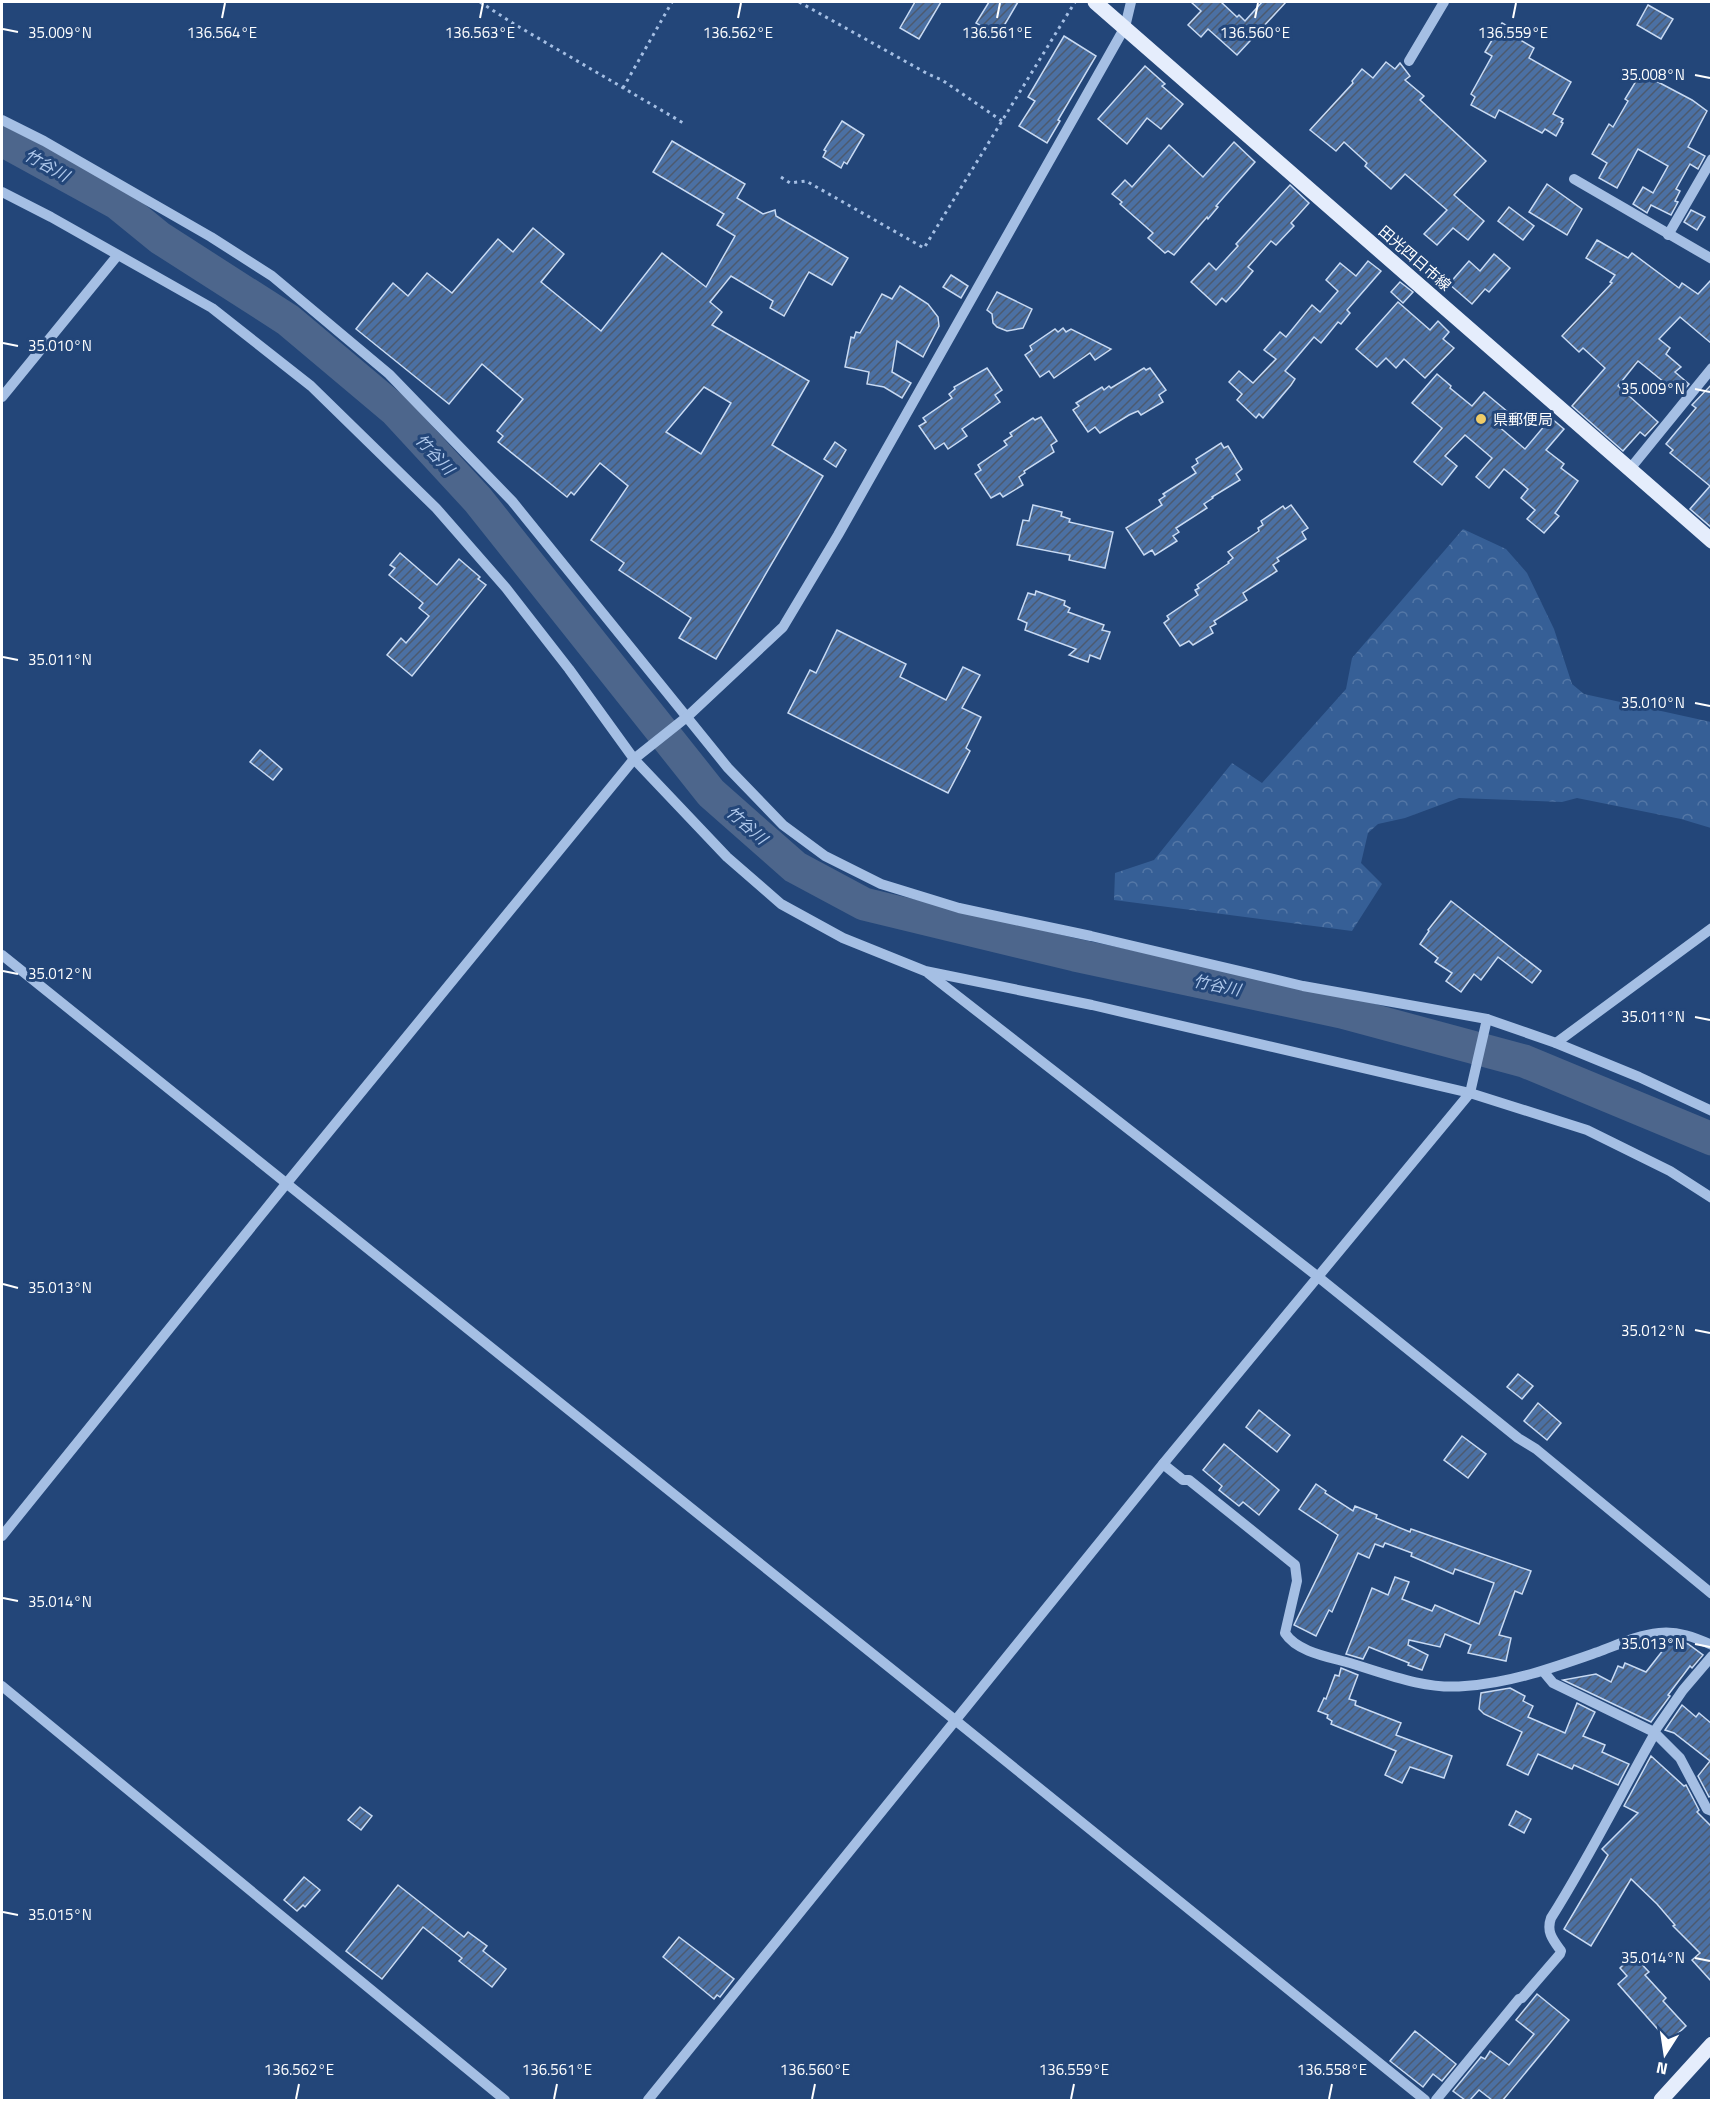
<svg xmlns="http://www.w3.org/2000/svg" width="1713" height="2102" font-family="'Titillium Web','Noto Sans JP',sans-serif">
<style>
.forest{fill:url(#forest-crowns)}
.lines{fill:none;stroke-linecap:round;stroke-linejoin:round}
.river{stroke:#4d668c;stroke-width:33}
.building{fill:url(#building-hatch);stroke:#c8daf3;stroke-width:1.5;fill-rule:evenodd}
.path{stroke:#a5bfe4;stroke-width:3;stroke-dasharray:3 4.5;stroke-linecap:butt}
.minor{stroke:#a5bfe4;stroke-width:10}
.major{stroke:#e5edfc;stroke-width:15}
.ticks{fill:none;stroke:#fff;stroke-width:2}
.poi-dot{fill:#efcc68;stroke:#234679;stroke-width:2}
.labels{text-anchor:middle;dominant-baseline:central;stroke-width:6;stroke-linejoin:round;paint-order:stroke}
.street-label{font-size:15px;fill:#fff;stroke:#234679}
.poi-label{font-size:15px;fill:#fff;stroke:#234679;text-anchor:start}
.water-label{font-size:16px;font-style:italic;fill:#b0c9ec;stroke:#234679}
.ticks-label{font-size:15px;text-anchor:middle;fill:#fff;stroke:#234679;stroke-width:6;stroke-linejoin:round;paint-order:stroke}
</style>
<defs>
<pattern id="forest-crowns" width="20" height="18" patternUnits="userSpaceOnUse" patternTransform="scale(1.5)"><rect width="20" height="18" fill="#365f96"/><path d="M2 6a3 3 0 1 1 6 0M12 15a3 3 0 1 1 6 0" fill="none" stroke="#5477a6"/></pattern>
<pattern id="building-hatch" width="6" height="6" patternUnits="userSpaceOnUse" patternTransform="scale(1.5)"><rect width="6" height="6" fill="#4b70a3"/><path d="M-1 1l2-2M0 6l6-6M5 7l2-2" fill="none" stroke="#4c5a6f"/></pattern>
</defs>
<rect width="100%" height="100%" fill="#234679"/>
<polygon class="forest" points="1463,529 1506,549 1527,573 1554,629 1572,684 1584,694 1711,722 1711,828 1681,819 1577,798 1562,802 1459,798 1405,818 1378,824 1368,833 1361,863 1382,884 1352,931 1114,900 1115,873 1154,860 1232,763 1262,783 1346,689 1352,658"/>
<g class="lines">
<polyline class="river" points="2,140 117,203 160,238 288,320 395,410 478,500 711,793 795,867 864,904 1075,955 1342,1012 1524,1061 1712,1139"/>
</g>
<g class="building">
<polygon points="915,2 941,2 919,39 900,28"/>
<polygon points="989,2 1018,2 998,36 976,23"/>
<polygon points="1191,2 1221,2 1237,17 1239,15 1245,21 1262,2 1286,2 1237,55 1208,29 1201,37 1188,25 1201,11"/>
<polygon points="1648,5 1673,19 1661,39 1637,25"/>
<polygon points="1502,23 1525,36 1522,41 1534,48 1529,58 1571,82 1553,114 1563,119 1561,122 1563,123 1556,136 1545,129 1542,133 1499,110 1495,118 1471,105 1475,97 1471,94 1492,56 1485,52"/>
<polygon points="1064,36 1096,56 1058,120 1060,121 1047,143 1019,126 1035,101 1028,97"/>
<polygon points="1386,62 1395,69 1400,63 1410,76 1405,80 1424,96 1420,100 1486,161 1454,195 1484,221 1468,240 1453,228 1437,245 1424,234 1447,210 1405,174 1391,189 1365,166 1367,163 1344,142 1336,151 1310,130 1353,83 1352,81 1362,69 1373,78"/>
<polygon points="1145,66 1165,84 1162,86 1183,104 1161,129 1147,118 1127,144 1098,119"/>
<polygon points="1641,73 1692,100 1707,111 1688,147 1705,156 1698,169 1690,164 1676,189 1680,191 1675,201 1678,202 1671,215 1651,205 1647,213 1633,204 1643,187 1653,193 1668,166 1638,149 1617,188 1599,178 1607,163 1592,154 1609,124 1613,127 1628,101 1625,99"/>
<polygon points="842,121 864,135 847,164 844,162 841,168 823,157 826,151 824,150"/>
<path d="M672,141L745,184L737,198L763,214L775,210L776,216L848,258L832,285L809,272L784,316L770,308L773,301L731,276L710,302L722,312L712,325L809,381L772,445L823,476L716,659L679,638L691,618L619,570L624,563L591,540L628,486L600,463L574,495L571,492L567,497L498,442L503,436L497,431L523,399L482,364L449,404L356,329L393,283L408,296L427,273L452,293L498,239L513,252L533,228L564,254L541,282L601,331L662,253L706,287L735,236L717,225L724,214L653,172ZM704,387L731,403L701,454L666,432Z"/>
<polygon points="1234,142 1255,162 1216,206 1218,207 1208,219 1207,217 1174,255 1168,251 1165,253 1148,238 1153,233 1120,204 1122,202 1112,194 1125,180 1132,187 1169,145 1203,177"/>
<polygon points="1547,184 1582,209 1567,235 1529,212"/>
<polygon points="1290,185 1309,203 1291,223 1294,226 1276,245 1271,241 1248,267 1253,271 1238,289 1226,302 1222,298 1216,305 1191,282 1209,263 1216,270 1238,246 1236,244"/>
<polygon points="1509,207 1534,226 1523,240 1498,221"/>
<polygon points="1691,210 1705,217 1697,230 1684,222"/>
<polygon points="1597,240 1628,258 1632,253 1679,288 1682,283 1698,294 1712,279 1712,344 1680,317 1659,339 1670,348 1666,354 1681,367 1675,372 1689,384 1680,395 1638,361 1618,386 1658,422 1645,436 1640,432 1623,451 1572,406 1605,368 1583,348 1579,352 1562,336 1612,283 1610,282 1615,275 1586,258"/>
<polygon points="1494,254 1510,268 1489,292 1485,289 1472,304 1449,284 1469,261 1480,271"/>
<polygon points="1368,261 1381,271 1347,310 1350,313 1341,324 1338,322 1321,343 1314,337 1285,371 1295,379 1291,385 1263,418 1259,414 1256,418 1237,400 1242,394 1229,382 1239,371 1253,383 1276,359 1264,350 1280,332 1286,337 1312,305 1320,312 1338,291 1326,280 1340,263 1356,276"/>
<polygon points="951,275 968,286 961,298 943,287"/>
<polygon points="1400,282 1413,292 1403,303 1391,292"/>
<polygon points="900,286 928,304 938,317 939,326 923,357 897,341 892,372 911,383 902,398 884,387 867,384 869,372 845,367 851,337 854,338 856,332 860,333 882,294 892,299"/>
<polygon points="997,292 1032,309 1023,328 1007,331 997,327 993,323 992,314 987,310"/>
<polygon points="1398,302 1430,330 1438,321 1449,332 1443,339 1454,348 1425,378 1404,359 1396,368 1386,358 1377,367 1356,349"/>
<polygon points="1063,328 1066,332 1071,329 1111,349 1095,360 1090,353 1054,378 1049,371 1040,377 1025,355 1032,350 1030,346 1055,329 1058,332"/>
<polygon points="987,368 1002,390 995,395 1000,402 962,429 967,436 948,449 944,443 935,449 919,426 926,422 923,418 952,398 949,394 955,389 954,387"/>
<polygon points="1144,368 1146,370 1150,368 1166,390 1159,395 1163,402 1141,415 1138,411 1129,415 1100,433 1095,427 1088,432 1073,410 1079,406 1076,403 1102,387 1104,390 1109,386 1111,388"/>
<polygon points="1437,374 1451,386 1450,388 1472,406 1484,392 1508,412 1497,425 1525,449 1551,418 1564,429 1546,450 1564,464 1561,468 1578,481 1555,513 1559,516 1544,533 1527,519 1535,510 1521,498 1528,489 1504,469 1489,488 1476,477 1492,458 1465,435 1445,456 1457,466 1442,485 1414,462 1442,428 1412,403"/>
<polygon points="1712,384 1712,528 1690,509 1710,486 1670,453 1673,450 1666,444 1696,408 1692,405"/>
<polygon points="1041,417 1057,441 1051,445 1054,452 1024,471 1025,473 1019,477 1023,485 1003,497 1000,493 991,498 975,474 981,470 978,465 1007,445 1004,441 1012,436 1010,433 1033,418 1035,420"/>
<polygon points="835,442 846,450 836,467 824,459"/>
<polygon points="1221,443 1224,448 1228,446 1242,469 1236,474 1240,480 1212,497 1213,498 1204,504 1207,508 1176,528 1179,532 1173,536 1177,541 1155,555 1152,550 1144,555 1126,528 1162,505 1159,500 1165,496 1163,494 1196,473 1192,467 1198,463 1196,459"/>
<polygon points="1033,505 1062,512 1061,516 1070,519 1069,522 1113,532 1105,568 1069,560 1070,555 1017,545 1023,520 1029,521"/>
<polygon points="1291,505 1308,528 1302,532 1306,539 1277,558 1279,561 1273,565 1277,571 1243,593 1247,600 1214,621 1216,624 1210,627 1213,633 1193,645 1189,641 1180,646 1164,623 1169,619 1167,616 1198,595 1195,590 1199,588 1197,585 1229,563 1228,562 1233,558 1228,552 1259,531 1258,528 1263,525 1261,521 1283,506 1285,509"/>
<polygon points="400,553 437,585 459,559 480,577 478,579 486,585 412,676 387,655 401,638 406,643 429,616 419,608 423,603 389,575 395,568 390,565"/>
<polygon points="1036,591 1065,601 1064,605 1070,608 1068,612 1104,625 1102,630 1110,632 1100,659 1090,655 1088,662 1069,655 1076,649 1025,630 1027,623 1018,619 1028,593 1035,595"/>
<polygon points="837,630 906,664 900,677 946,700 963,667 980,675 962,708 981,717 966,748 970,751 948,793 788,713 810,670 816,673"/>
<polygon points="260,750 282,769 273,780 250,762"/>
<polygon points="1451,901 1541,971 1532,983 1498,957 1481,980 1474,974 1461,992 1446,981 1452,973 1435,962 1438,958 1420,944 1429,931 1428,930"/>
<polygon points="1518,1374 1533,1386 1522,1399 1507,1387"/>
<polygon points="1538,1403 1561,1423 1547,1440 1524,1421"/>
<polygon points="1259,1410 1290,1435 1277,1452 1246,1427"/>
<polygon points="1462,1436 1486,1454 1468,1478 1444,1460"/>
<polygon points="1224,1444 1279,1490 1259,1515 1243,1502 1239,1506 1219,1490 1222,1486 1203,1470"/>
<polygon points="1316,1484 1326,1491 1325,1493 1353,1511 1355,1506 1377,1515 1376,1518 1410,1532 1411,1529 1531,1571 1522,1594 1515,1591 1499,1635 1511,1638 1506,1661 1468,1653 1471,1645 1445,1634 1440,1647 1409,1640 1408,1645 1428,1655 1422,1670 1408,1665 1409,1663 1369,1647 1363,1659 1346,1654 1372,1588 1388,1595 1395,1577 1409,1582 1402,1599 1432,1611 1435,1605 1479,1624 1494,1583 1455,1569 1453,1574 1411,1556 1412,1553 1385,1543 1383,1547 1375,1544 1369,1558 1358,1553 1332,1612 1329,1610 1316,1636 1294,1625 1338,1535 1299,1509"/>
<polygon points="1671,1640 1680,1646 1683,1642 1688,1644 1703,1655 1692,1668 1690,1666 1668,1695 1670,1696 1651,1722 1563,1680 1596,1674 1611,1682 1618,1666 1623,1668 1625,1663 1646,1672"/>
<polygon points="1341,1668 1358,1675 1349,1699 1356,1701 1355,1705 1401,1723 1396,1735 1452,1756 1444,1778 1410,1767 1402,1783 1385,1775 1396,1751 1331,1724 1332,1721 1327,1718 1328,1715 1318,1711 1324,1698 1326,1699 1335,1675 1339,1676"/>
<polygon points="1510,1688 1525,1696 1523,1701 1533,1706 1528,1717 1565,1733 1577,1703 1595,1712 1583,1736 1605,1745 1602,1752 1629,1764 1618,1785 1574,1765 1572,1769 1538,1754 1528,1775 1507,1765 1522,1732 1484,1714 1479,1709 1481,1693"/>
<polygon points="1682,1705 1696,1717 1699,1713 1712,1724 1712,1795 1709,1797 1698,1776 1710,1761 1674,1733 1665,1730"/>
<polygon points="1651,1756 1684,1786 1686,1785 1699,1810 1697,1812 1712,1827 1712,1982 1692,1960 1700,1953 1673,1926 1675,1925 1657,1904 1631,1879 1591,1946 1564,1929 1608,1855 1602,1849 1638,1813 1624,1806"/>
<polygon points="360,1807 372,1816 361,1830 348,1820"/>
<polygon points="1516,1811 1531,1819 1524,1833 1509,1825"/>
<polygon points="304,1877 320,1890 305,1907 303,1905 297,1911 284,1900"/>
<polygon points="398,1885 464,1937 468,1932 487,1946 483,1951 506,1969 492,1987 459,1961 462,1958 423,1927 382,1979 346,1951"/>
<polygon points="679,1937 734,1979 720,1997 717,1995 714,1999 663,1957"/>
<polygon points="1633,1955 1649,1972 1645,1975 1666,1998 1663,2001 1686,2026 1669,2042 1618,1984 1627,1976 1620,1968"/>
<polygon points="1537,1994 1569,2020 1503,2100 1492,2100 1479,2090 1470,2100 1465,2100 1453,2091 1481,2057 1485,2059 1490,2051 1509,2065 1534,2034 1516,2020"/>
<polygon points="1415,2031 1456,2064 1442,2081 1433,2074 1423,2087 1390,2061"/>
</g>
<g class="lines">
<g class="path">
<polyline points="480,2 514,24 685,124"/>
<polyline points="799,2 928,74 942,80 1002,121"/>
<polyline points="623,88 672,2"/>
<polyline points="781,177 790,183 806,181 924,248 1075,2"/>
</g>
<g class="minor">
<polyline points="1409,61 1444,2"/>
<polyline points="2,120 44,141 211,237 272,276 389,374 512,501 728,768 783,825 825,856 881,884 959,908 1091,936 1303,986 1487,1019 1556,1043 1639,1077 1712,1111"/>
<polyline points="1574,179 1712,259"/>
<polyline points="2,192 51,217 212,308 311,386 436,508 506,588 569,669 634,759 727,857 781,904 843,938 925,971 1092,1005 1470,1093 1587,1130 1670,1171 1712,1198"/>
<polyline points="1668,235 1712,159"/>
<polyline points="2,397 117,256"/>
<polyline points="1629,470 1712,368"/>
<polyline points="2,955 955,1720 1425,2100"/>
<polyline points="928,973 1317,1276 1518,1438 1536,1449 1712,1594"/>
<polyline points="1556,1043 1712,928"/>
<path d="M1163,1464L1183,1480H1189L1295,1565L1297,1581L1285,1633C1297,1652 1329,1657 1350,1663C1386,1674 1426,1690 1465,1686C1512,1683 1554,1667 1598,1652C1617,1645 1638,1635 1659,1633C1678,1631 1694,1637 1712,1645"/>
<polyline points="2,1536 286,1184 634,759 688,716 783,627 838,535 1125,27 1131,2"/>
<polyline points="1543,1671 1553,1683 1654,1732 1680,1758 1707,1809 1712,1811"/>
<polyline points="2,1686 505,2100"/>
<polyline points="1654,1732 1683,1690 1712,1656"/>
<polyline points="648,2100 1163,1464 1470,1093 1487,1019"/>
<path d="M1436,2100L1519,1999L1522,1998L1560,1954L1561,1951C1553,1940 1546,1932 1551,1918C1589,1858 1620,1795 1655,1733"/>
</g>
<g class="major">
<polyline points="1095,2 1712,541"/>
<polyline points="1661,2100 1712,2044"/>
</g>
</g>
<path class="ticks" d="M222,18L225,3M480,18L483,3M738,18L741,3M997,18L1000,3M1255,18L1258,3M1513,18L1516,3M3,29L18,32M1695,75L1710,78M3,343L18,346M1695,389L1710,392M3,657L18,660M1695,703L1710,706M3,971L18,974M1695,1017L1710,1020M3,1284L18,1288M1695,1330L1710,1333M3,1598L18,1601M1695,1644L1710,1647M3,1912L18,1915M1695,1958L1710,1961M296,2099L299,2084M554,2099L557,2084M812,2099L815,2084M1071,2099L1074,2084M1329,2099L1332,2084"/>
<circle class="poi-dot" cx="1481" cy="419" r="6"/>
<g class="labels">
<g class="street-label">
<text transform="translate(1415 258) rotate(41)">田光四日市線</text>
</g>
<g class="poi-label">
<text x="1493" y="419">県郵便局</text>
</g>
<g class="water-label">
<text transform="translate(47 165) rotate(29)">竹谷川</text>
<text transform="translate(435 454) rotate(47)">竹谷川</text>
<text transform="translate(747 825) rotate(41)">竹谷川</text>
<text transform="translate(1217 985) rotate(12)">竹谷川</text>
</g>
</g>
<g class="ticks-label">
<text x="60" y="38">35.009°N</text>
<text x="222" y="38">136.564°E</text>
<text x="480" y="38">136.563°E</text>
<text x="738" y="38">136.562°E</text>
<text x="997" y="38">136.561°E</text>
<text x="1255" y="38">136.560°E</text>
<text x="1513" y="38">136.559°E</text>
<text x="1653" y="80">35.008°N</text>
<text x="60" y="351">35.010°N</text>
<text x="1653" y="394">35.009°N</text>
<text x="60" y="665">35.011°N</text>
<text x="1653" y="708">35.010°N</text>
<text x="60" y="979">35.012°N</text>
<text x="1653" y="1022">35.011°N</text>
<text x="60" y="1293">35.013°N</text>
<text x="1653" y="1336">35.012°N</text>
<text x="60" y="1607">35.014°N</text>
<text x="1653" y="1649">35.013°N</text>
<text x="60" y="1920">35.015°N</text>
<text x="1653" y="1963">35.014°N</text>
<text x="299" y="2075">136.562°E</text>
<text x="557" y="2075">136.561°E</text>
<text x="815" y="2075">136.560°E</text>
<text x="1074" y="2075">136.559°E</text>
<text x="1332" y="2075">136.558°E</text>
</g>
<rect width="1713" height="2102" fill="none" stroke="#ffffff" stroke-width="6"/>
<g transform="translate(1665 2054) rotate(192)" stroke="#234679" stroke-width="4.5" paint-order="stroke">
<path d="M0-4.5L10 22L0 15L-10 22Z" fill="#ffffff"/>
<text y="-9" font-size="16" font-weight="bold" text-anchor="middle" fill="#ffffff">N</text>
</g>
</svg>
